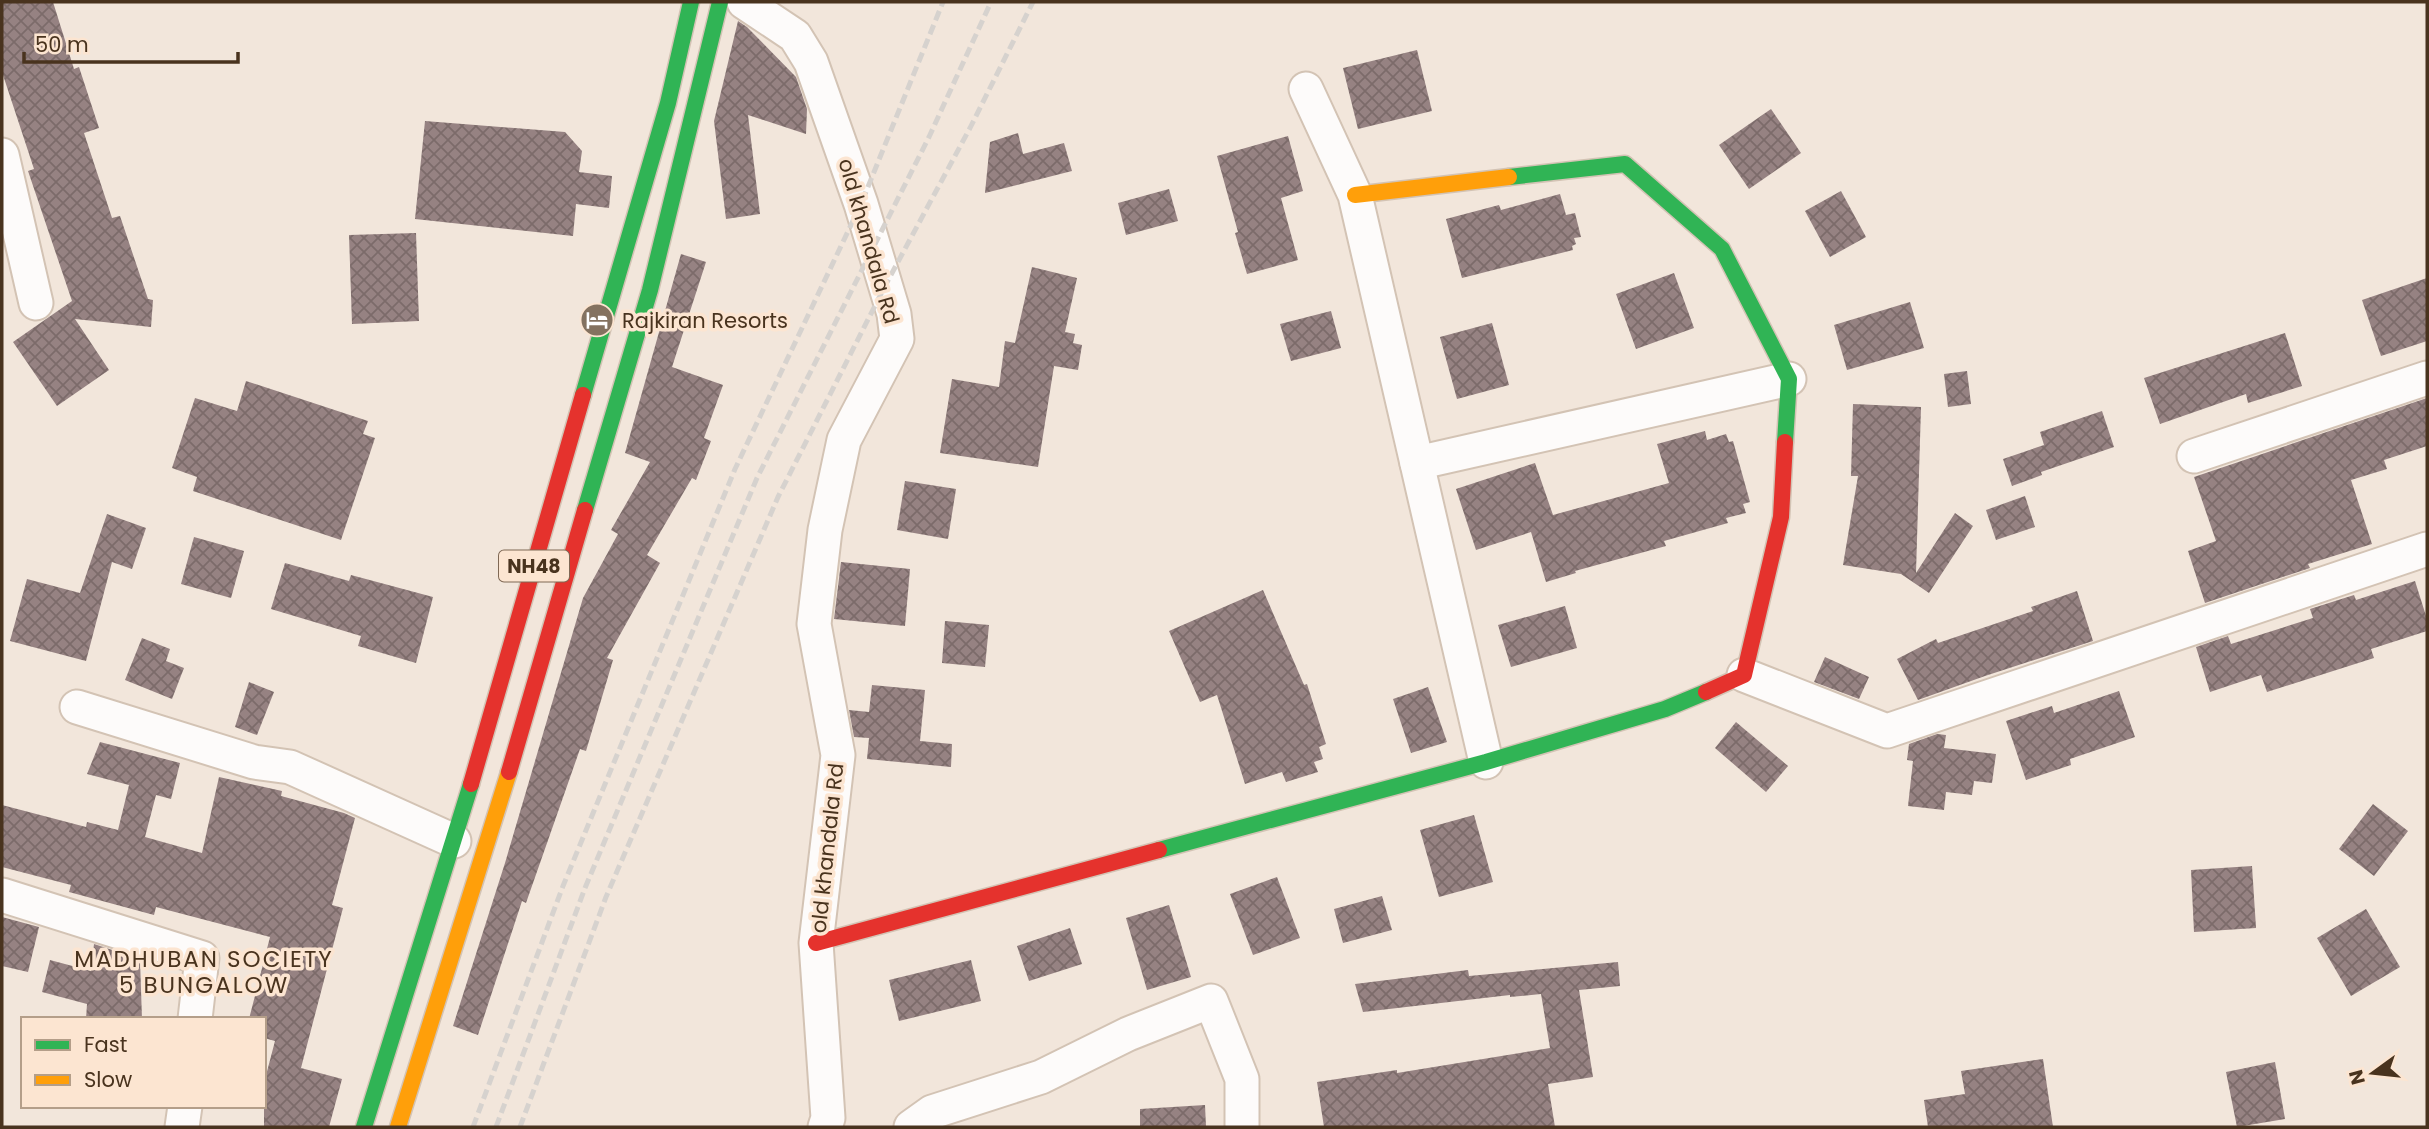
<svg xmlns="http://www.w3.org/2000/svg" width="2429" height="1129" font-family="Poppins,sans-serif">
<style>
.building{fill:url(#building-cross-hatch)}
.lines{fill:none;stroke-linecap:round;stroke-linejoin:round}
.street-casing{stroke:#d3c3b4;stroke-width:37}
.fast-casing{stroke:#d3c3b4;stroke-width:19}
.slow-casing{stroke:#d3c3b4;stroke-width:19}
.jam-casing{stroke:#d3c3b4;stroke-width:19}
.street{stroke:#fdfbfa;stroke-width:33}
.fast{stroke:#30b455;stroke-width:16}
.slow{stroke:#ff9f0a;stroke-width:16}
.jam{stroke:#e5322d;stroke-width:16}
.rail{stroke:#d6d2ce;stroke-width:5;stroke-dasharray:10 5;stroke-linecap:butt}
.labels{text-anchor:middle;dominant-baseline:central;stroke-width:7;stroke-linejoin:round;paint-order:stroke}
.shield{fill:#fce5d1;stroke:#7f6854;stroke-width:2}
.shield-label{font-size:19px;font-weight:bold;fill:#49331e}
.street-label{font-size:21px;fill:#49331e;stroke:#fce5d1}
.poi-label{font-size:21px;fill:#49331e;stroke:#fce5d1;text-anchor:start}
.neighbourhood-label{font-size:23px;letter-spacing:2px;fill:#49331e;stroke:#fce5d1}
</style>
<defs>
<pattern id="building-cross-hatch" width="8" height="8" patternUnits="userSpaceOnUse" patternTransform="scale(1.75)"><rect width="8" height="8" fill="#968282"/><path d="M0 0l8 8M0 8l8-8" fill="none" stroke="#7c6b6a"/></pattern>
</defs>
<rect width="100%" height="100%" fill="#f2e6db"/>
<g class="building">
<polygon points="2,2 53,2 74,69 79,67 99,128 84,133 112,218 120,216 148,299 153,300 151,327 75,319 109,370 57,406 13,342 72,301 28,171 34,169 2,72"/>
<polygon points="738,21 747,27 796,77 807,109 806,134 748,115 760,214 726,219 714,121"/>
<polygon points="1417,50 1432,111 1358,129 1343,68"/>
<polygon points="1771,109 1801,153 1749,189 1719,145"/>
<polygon points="425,121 565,132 582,151 579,172 612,176 609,208 576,204 573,236 415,219"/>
<polygon points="1018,133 1023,154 1064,143 1072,171 985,193 990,142"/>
<polygon points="1288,136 1303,191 1281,198 1298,260 1247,274 1235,233 1238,232 1217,156"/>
<polygon points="1169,189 1178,221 1126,235 1118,203"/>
<polygon points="1841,191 1866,237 1830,257 1805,211"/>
<polygon points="1560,194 1566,215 1575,213 1581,237 1574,238 1576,244 1572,246 1573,250 1462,278 1446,219 1499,205 1501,210"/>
<polygon points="416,233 419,321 352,324 349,235"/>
<polygon points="681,254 706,262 672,367 723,385 704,438 711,441 696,480 692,478 647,555 660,563 607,658 613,660 586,751 580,749 526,903 522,901 478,1035 453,1026 505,863 583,598 618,534 611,530 650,462 625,453"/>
<polygon points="1032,267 1077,278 1065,332 1075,334 1073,343 1082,345 1078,370 1054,366 1038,467 940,453 952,379 999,387 1005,341 1015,343"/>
<polygon points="1674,273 1694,328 1636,349 1616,294"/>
<polygon points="2427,278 2427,341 2381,356 2362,300"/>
<polygon points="1910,302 1924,348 1847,370 1834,325"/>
<polygon points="1331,311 1341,348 1291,361 1280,324"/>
<polygon points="1492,323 1509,385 1457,399 1440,337"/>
<polygon points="2285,333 2302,386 2248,403 2246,394 2160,424 2144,378"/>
<polygon points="1967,371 1971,404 1948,407 1944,374"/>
<polygon points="246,381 368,421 363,434 375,438 341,540 193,491 197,477 172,468 195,398 237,411"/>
<polygon points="2427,398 2427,446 2384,460 2387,469 2351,480 2372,544 2308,564 2310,568 2205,603 2188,551 2216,541 2194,477"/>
<polygon points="1853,404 1921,407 1916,573 1955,513 1973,526 1929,593 1901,574 1843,565 1858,476 1851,476"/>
<polygon points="2102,411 2114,447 2041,472 2042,475 2012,486 2003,459 2044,445 2040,432"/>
<polygon points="1705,431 1707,440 1726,434 1729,442 1733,441 1750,502 1743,504 1746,513 1726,518 1728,523 1664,541 1666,546 1575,571 1576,573 1546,582 1531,532 1476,550 1456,489 1535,463 1553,515 1669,483 1657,444"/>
<polygon points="905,481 956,489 948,539 897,530"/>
<polygon points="2025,496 2035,527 1996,540 1986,510"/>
<polygon points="107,514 146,528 132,569 112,562 86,661 10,641 27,579 80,593"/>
<polygon points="194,537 244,551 231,598 181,584"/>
<polygon points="841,562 910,569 905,626 834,619"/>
<polygon points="285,563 349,581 351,575 433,597 416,663 358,646 361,636 271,609"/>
<polygon points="2415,581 2427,619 2427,631 2371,649 2374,658 2267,692 2261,675 2210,692 2196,647 2228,636 2231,644 2313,618 2310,609 2354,595 2356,600"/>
<polygon points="1263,590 1304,685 1307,684 1326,744 1319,747 1323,759 1314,762 1318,772 1286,782 1282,772 1245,784 1217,695 1200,702 1169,631"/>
<polygon points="2077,591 2093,641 1985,676 1918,700 1897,659 1936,639 1938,643 2033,611 2031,607"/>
<polygon points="1565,606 1577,648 1511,667 1498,625"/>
<polygon points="945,621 989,625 985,667 942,663"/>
<polygon points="142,638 170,649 166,661 184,668 172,699 125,680"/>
<polygon points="1825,657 1869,677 1859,699 1814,682"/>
<polygon points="249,682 274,692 257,735 235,727"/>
<polygon points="872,685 925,690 920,741 952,744 951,767 867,759 869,738 854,737 849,710 869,712"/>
<polygon points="1428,687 1447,742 1411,753 1393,699"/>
<polygon points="2119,691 2135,737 2070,759 2071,765 2026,780 2006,721 2052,706 2054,713"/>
<polygon points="1736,722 1788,766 1766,792 1715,748"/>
<polygon points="1937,734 1946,735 1944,748 1996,754 1992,783 1974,781 1972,795 1946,792 1944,810 1908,806 1913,761 1907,760 1909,744"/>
<polygon points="100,742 180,763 171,799 156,795 145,837 202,853 219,777 282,791 281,796 344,813 355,818 332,905 343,908 301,1068 342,1079 329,1127 264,1127 264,1083 275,1041 264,1038 264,1019 249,1019 270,937 156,907 154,915 69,892 71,885 2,867 2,805 86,827 87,822 118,830 129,785 87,774"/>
<polygon points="2373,804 2408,831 2374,876 2339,849"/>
<polygon points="1474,815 1493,882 1439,897 1420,830"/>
<polygon points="2252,866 2256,928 2194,932 2191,870"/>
<polygon points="1277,877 1300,938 1253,955 1230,894"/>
<polygon points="1382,896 1392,930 1343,943 1334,909"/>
<polygon points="1169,905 1191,977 1147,990 1126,918"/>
<polygon points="2366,909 2400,967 2351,996 2317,938"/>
<polygon points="2,917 39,927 28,972 2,966"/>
<polygon points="1070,928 1082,964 1029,981 1017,946"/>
<polygon points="94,944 140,959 142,1019 86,1019 87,1004 42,992 50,960 91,971"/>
<polygon points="971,960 981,1001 899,1021 889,980"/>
<polygon points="1618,962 1620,986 1579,990 1593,1077 1548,1084 1555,1127 1324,1127 1317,1082 1397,1070 1397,1073 1550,1048 1541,994 1510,997 1510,995 1363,1012 1355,984 1468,970 1469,976"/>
<polygon points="2043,1059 2053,1127 1928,1127 1924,1100 1965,1094 1961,1071"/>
<polygon points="2275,1062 2285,1119 2237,1127 2226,1072"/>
<polygon points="1205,1105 1206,1127 1140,1127 1140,1109"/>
</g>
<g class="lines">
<defs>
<g id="street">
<polyline points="744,2 795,36 811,62 861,204 894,314 897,339 844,440 825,530 814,624 838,755 816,943 828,1118 825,1127"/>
<polyline points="1306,89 1355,195 1486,762"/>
<polyline points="2,155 36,303"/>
<polyline points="2194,456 2427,378"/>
<polyline points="1417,463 1789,379"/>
<polyline points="1744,675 1887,731 2427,549"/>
<polyline points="77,707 254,762 290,767 454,841"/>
<polyline points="2,895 202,958 195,1019"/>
<polyline points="182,1127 185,1106"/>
<polyline points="911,1127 932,1112 1041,1077 1128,1034 1211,1001 1242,1079 1242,1127"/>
</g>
<g id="fast">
<polyline points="1509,177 1625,164 1722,249 1789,379 1785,442"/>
<polyline points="583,395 668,103 691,2"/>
<polyline points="585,510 650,290 720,2"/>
<polyline points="1159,850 1486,762 1665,709 1706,692"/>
<polyline points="364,1127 471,784"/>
</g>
<g id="slow">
<polyline points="1355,195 1509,177"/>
<polyline points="398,1127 509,772"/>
</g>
<g id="jam">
<polyline points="1706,692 1744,675 1781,517 1785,442"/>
<polyline points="509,772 585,510"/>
<polyline points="471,784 583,395"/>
<polyline points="816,943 1159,850"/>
</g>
</defs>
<use href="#street" class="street-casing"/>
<use href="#fast" class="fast-casing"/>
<use href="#slow" class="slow-casing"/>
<use href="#jam" class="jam-casing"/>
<use href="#street" class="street"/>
<use href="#fast" class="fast"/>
<use href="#slow" class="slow"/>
<use href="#jam" class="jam"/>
<g class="rail">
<polyline points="473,1127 563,886 735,469 861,204 943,2"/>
<polyline points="496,1127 585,888 757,478 929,137 991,2"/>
<polyline points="520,1127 606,897 778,497 885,286 970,128 1033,2"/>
</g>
</g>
<defs>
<symbol id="hotel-disc" viewBox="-11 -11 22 22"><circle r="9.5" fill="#847260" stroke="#fce5d1"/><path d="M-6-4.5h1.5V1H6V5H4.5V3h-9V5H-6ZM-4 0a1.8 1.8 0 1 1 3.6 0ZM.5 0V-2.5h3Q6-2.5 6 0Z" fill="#fff"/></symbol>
</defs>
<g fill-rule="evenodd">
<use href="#hotel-disc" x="578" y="301" width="38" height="38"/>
</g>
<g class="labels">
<rect class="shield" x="499" y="550.5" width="70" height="31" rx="5"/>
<g class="shield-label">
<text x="534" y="566">NH48</text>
</g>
<g class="street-label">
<text transform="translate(869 241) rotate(74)">old khandala Rd</text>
<text transform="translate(827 848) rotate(-84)">old khandala Rd</text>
</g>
<g class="poi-label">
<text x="622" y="320">Rajkiran Resorts</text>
</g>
<g class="neighbourhood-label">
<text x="204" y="959">MADHUBAN SOCIETY<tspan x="204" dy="26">5 BUNGALOW</tspan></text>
</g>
</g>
<rect width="2429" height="1129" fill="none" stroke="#49331e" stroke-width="7"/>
<rect x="21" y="1017" width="245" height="91" fill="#fce5d1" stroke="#b49e89" stroke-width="2"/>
<rect x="35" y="1040" width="35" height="10" fill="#30b455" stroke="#b49e89" stroke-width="2"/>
<text x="84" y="1052" font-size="21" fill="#49331e">Fast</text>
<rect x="35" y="1075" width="35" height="10" fill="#ff9f0a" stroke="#b49e89" stroke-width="2"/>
<text x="84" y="1087" font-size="21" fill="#49331e">Slow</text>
<g transform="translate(2373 1073) rotate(255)" stroke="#fce5d1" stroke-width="5" paint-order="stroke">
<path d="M0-5L12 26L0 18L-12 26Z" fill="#49331e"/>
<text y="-10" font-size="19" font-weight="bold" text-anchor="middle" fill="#49331e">N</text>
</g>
<path d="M24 52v10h214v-10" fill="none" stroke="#49331e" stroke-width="3.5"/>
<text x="35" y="52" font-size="21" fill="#49331e" stroke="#fce5d1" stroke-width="5" paint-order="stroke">50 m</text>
</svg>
